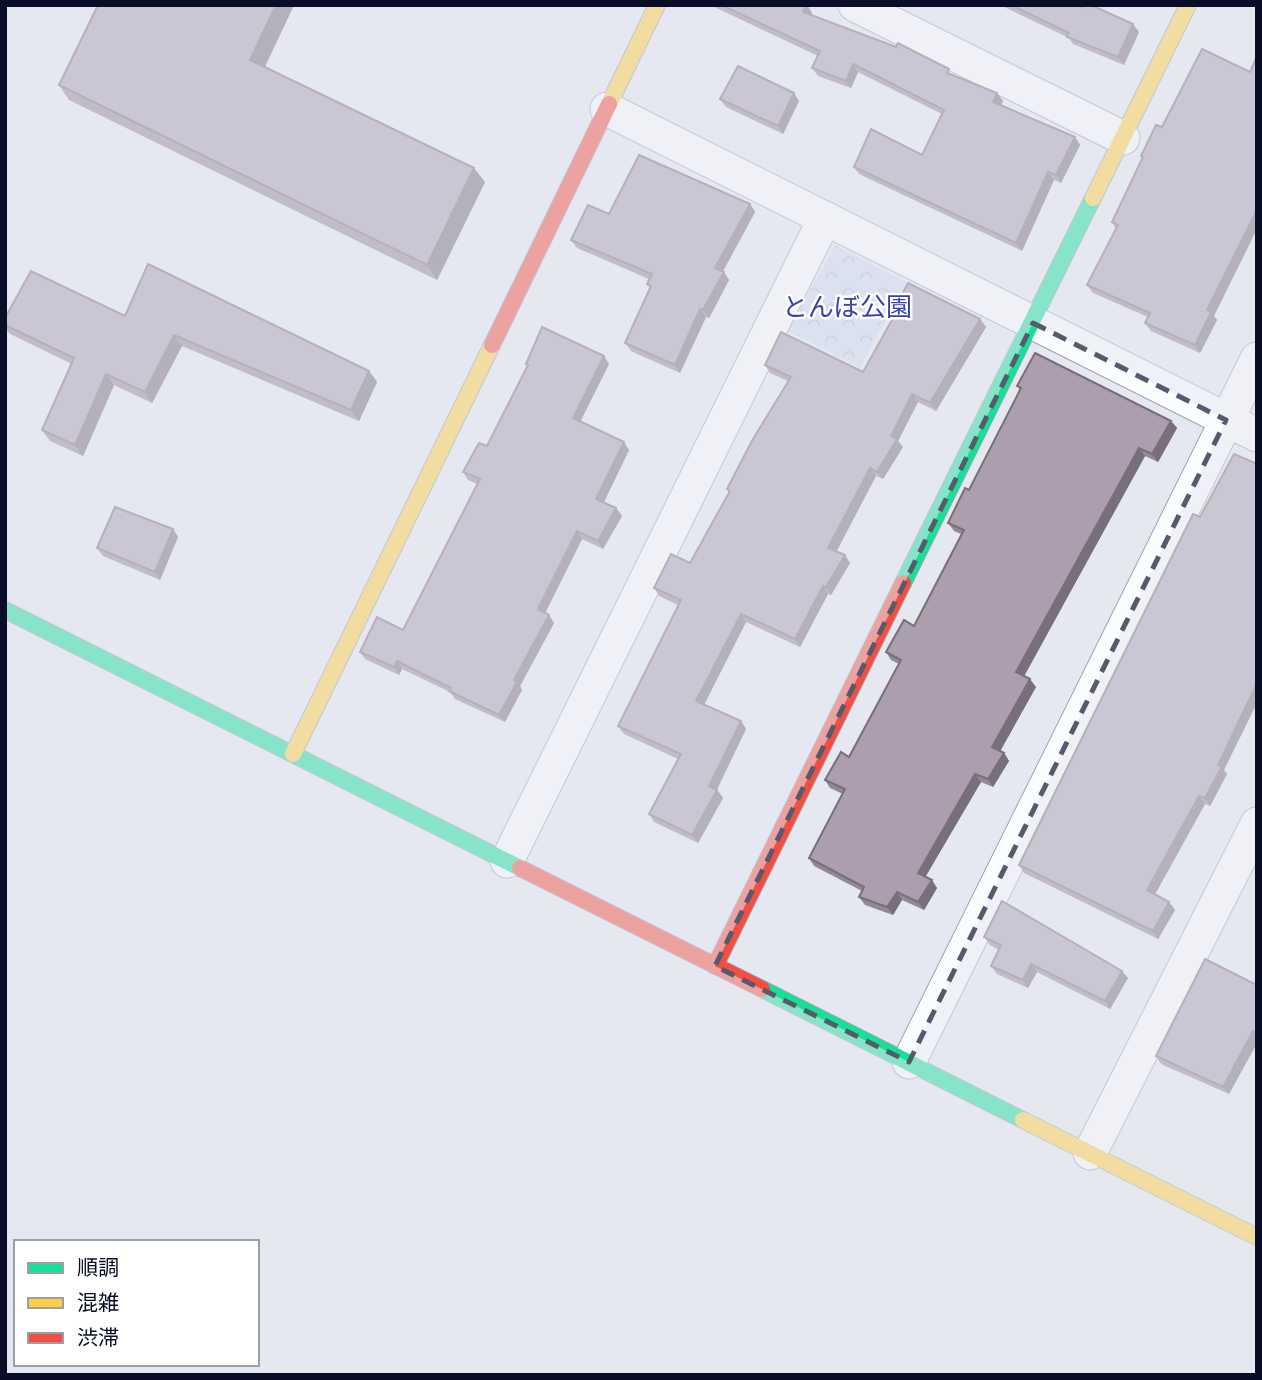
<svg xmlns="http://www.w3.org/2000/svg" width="1262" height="1380" font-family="Cabin,'Noto Sans JP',sans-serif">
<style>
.park{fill:url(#park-crowns)}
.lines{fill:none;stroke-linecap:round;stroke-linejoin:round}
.street-casing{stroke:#9ea3b2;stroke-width:35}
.fast-casing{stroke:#9ea3b2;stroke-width:18}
.slow-casing{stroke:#9ea3b2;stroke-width:18}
.jam-casing{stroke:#9ea3b2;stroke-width:18}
.street{stroke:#fbfcfd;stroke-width:33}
.fast{stroke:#16e098;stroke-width:16}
.slow{stroke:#ffcf43;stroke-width:16}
.jam{stroke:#f24e42;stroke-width:16}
.wall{fill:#948896}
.shaded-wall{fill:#786f7a}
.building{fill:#ac9eaf;stroke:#786f7a;stroke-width:2}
.marked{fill:none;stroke:#565a6d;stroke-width:5;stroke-dasharray:14 9;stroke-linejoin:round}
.labels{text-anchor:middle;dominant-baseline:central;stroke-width:5;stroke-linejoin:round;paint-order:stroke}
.park-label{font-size:26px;fill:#3442ae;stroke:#fff}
</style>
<defs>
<pattern id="park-crowns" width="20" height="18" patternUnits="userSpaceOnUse" patternTransform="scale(1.75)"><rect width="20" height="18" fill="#d1d9f0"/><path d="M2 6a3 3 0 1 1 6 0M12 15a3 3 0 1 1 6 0" fill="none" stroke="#b2b9ce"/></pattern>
</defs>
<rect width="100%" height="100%" fill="#e5e8f0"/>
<polygon class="park" points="835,245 906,282 860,368 788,331"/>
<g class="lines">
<defs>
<g id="street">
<polyline points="855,5 1123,138"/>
<polyline points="607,109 1257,435"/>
<polyline points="507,861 825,218"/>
<polyline points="909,1062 1257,359"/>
<polyline points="1090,1153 1257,824"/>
</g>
<g id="fast">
<polyline points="903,583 1093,198"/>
<polyline points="5,610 520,868"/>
<polyline points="762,989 1023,1120"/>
</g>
<g id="slow">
<polyline points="609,104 657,5"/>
<polyline points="1093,198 1188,5"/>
<polyline points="293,754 492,345"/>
<polyline points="1023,1120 1257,1237"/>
</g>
<g id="jam">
<polyline points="492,345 609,104"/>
<polyline points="520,868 762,989"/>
<polyline points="715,966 903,583"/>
</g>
</defs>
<use href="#street" class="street-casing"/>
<use href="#fast" class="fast-casing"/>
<use href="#slow" class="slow-casing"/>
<use href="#jam" class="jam-casing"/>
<use href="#street" class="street"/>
<use href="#fast" class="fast"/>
<use href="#slow" class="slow"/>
<use href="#jam" class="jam"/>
</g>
<g class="wall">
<polygon points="98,5 294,5 265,66 485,182 437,280 69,100 59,85"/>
<polygon points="710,5 807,5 812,13 811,15 997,93 1003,101 1001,106 1075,137 1080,145 1061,183 1054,180 1022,251 859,174 854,167 922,155 942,114 858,72 851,88 818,76 812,68 818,56"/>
<polygon points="1000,5 1079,5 1139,32 1124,65 1073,44 1069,38"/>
<polygon points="720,99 799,101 783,134 726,107"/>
<polygon points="1156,125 1214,316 1217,320 1200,353 1151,331 1145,323 1148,317 1093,293 1087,285 1116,229 1112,222 1142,158 1141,156"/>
<polygon points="750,204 755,212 723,271 729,280 709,318 706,317 680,373 631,351 625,343 650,288 647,284 649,279 577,248 571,240 609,214"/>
<polygon points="125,316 369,371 377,382 359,421 182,346 152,403 114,385 83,456 50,441 42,430 72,364 10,334 5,328 5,318"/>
<polygon points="890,317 980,319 986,327 936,411 918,402 898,441 903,447 883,479 876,476 836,552 850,563 831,595 828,594 800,647 746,622 704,704 741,721 746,729 717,790 723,798 698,843 654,822 649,814 678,759 624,734 618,726 678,605 659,596 654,588 690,563 729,492 727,489 788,381 770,373 765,365 863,372 892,320"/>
<polygon points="526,364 609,364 580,422 629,450 604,502 616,508 622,516 603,549 582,539 545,613 554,623 520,686 522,690 505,722 455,699 450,692 402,669 399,675 365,659 360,652 403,630 477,484 468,480 463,472 487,446 527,366"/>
<polygon points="1017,386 1171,421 1177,428 1158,462 1145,456 1024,676 1036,687 1000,751 1004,753 1009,761 993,787 981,782 925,877 937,888 924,910 902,900 893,915 865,905 859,897 862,891 814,866 809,858 843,794 830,788 825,780 849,757 899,664 891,660 886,652 914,626 961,534 954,531 948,523 969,490 1020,390"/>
<polygon points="173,529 178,537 160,580 103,556 97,548"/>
<polygon points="1224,770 1227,774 1210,806 1205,804 1155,894 1169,902 1175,910 1158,939 1024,873 1019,865"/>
<polygon points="984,937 1128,978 1110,1009 1037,972 1028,988 997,974 991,966 999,950 990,945"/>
<polygon points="1257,985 1257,1043 1229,1094 1161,1064 1156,1056"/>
</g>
<g class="shaded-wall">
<polygon points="276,5 294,5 261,75 250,60"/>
<polygon points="807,5 812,13 808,20 803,12"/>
<polygon points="1133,24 1139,32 1124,65 1118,57"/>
<polygon points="853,64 858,72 851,88 846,81"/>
<polygon points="794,93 799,101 783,134 778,126"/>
<polygon points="997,93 1003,101 998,110 993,102"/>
<polygon points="1075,137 1080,145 1061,183 1056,175"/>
<polygon points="474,168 485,182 437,280 427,265"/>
<polygon points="1048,172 1054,180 1022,251 1016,243"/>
<polygon points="750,204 755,212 721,275 715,268"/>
<polygon points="1257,210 1257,229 1214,316 1217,320 1200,353 1195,345 1207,310"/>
<polygon points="724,272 729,280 709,318 703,310"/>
<polygon points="700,309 706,317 680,373 675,365"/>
<polygon points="980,319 986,327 936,411 930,403"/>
<polygon points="174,335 182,346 152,403 145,392"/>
<polygon points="604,356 609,364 578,426 573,418"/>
<polygon points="369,371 377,382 359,421 351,410"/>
<polygon points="106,374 114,385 83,456 75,445"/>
<polygon points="912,394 918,402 898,441 903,447 883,479 877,472 891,436"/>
<polygon points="1171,421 1177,428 1158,462 1152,454"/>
<polygon points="624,442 629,450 602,506 596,499"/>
<polygon points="1139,448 1145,456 1022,680 1016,672"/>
<polygon points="870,468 876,476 834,556 828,548"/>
<polygon points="616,508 622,516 603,549 598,541"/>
<polygon points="173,529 178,537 160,580 155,572"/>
<polygon points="577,531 582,539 543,617 538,609"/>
<polygon points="845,555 850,563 831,595 826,587"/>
<polygon points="823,586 828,594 800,647 795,639"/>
<polygon points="741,614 746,622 702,709 696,701"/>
<polygon points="549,615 554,623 520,686 522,690 505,722 499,715 514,680"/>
<polygon points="397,661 402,669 399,675 394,667"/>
<polygon points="1030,679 1036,687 998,755 992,747"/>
<polygon points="1257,683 1257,703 1224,770 1227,774 1210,806 1205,798 1218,765"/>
<polygon points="741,721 746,729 714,794 709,786"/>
<polygon points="1004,753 1009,761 993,787 988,779"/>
<polygon points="975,774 981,782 923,881 918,873"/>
<polygon points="717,790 723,798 698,843 692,835"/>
<polygon points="1199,796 1205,804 1153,898 1147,890"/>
<polygon points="932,880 937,888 924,910 918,902"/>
<polygon points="897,892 902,900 893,915 887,907"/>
<polygon points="1169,902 1175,910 1158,939 1153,931"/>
<polygon points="1031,964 1037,972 1028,988 1023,980"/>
<polygon points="1122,971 1128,978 1110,1009 1105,1001"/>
<polygon points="1253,1031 1257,1036 1257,1043 1229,1094 1223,1087"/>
</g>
<g class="building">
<polygon points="98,5 276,5 250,60 474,168 427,265 59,85"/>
<polygon points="721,5 806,5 803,12 896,47 898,43 949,69 947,73 997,93 993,102 1075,137 1056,175 1048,172 1016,243 854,167 871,129 922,155 944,110 853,64 846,81 812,68 820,51"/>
<polygon points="1011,5 1079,5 1082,7 1083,5 1091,5 1133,24 1118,57 1067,37 1069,33"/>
<polygon points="1202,49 1250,72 1257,56 1257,210 1207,310 1211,312 1195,345 1145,323 1150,313 1087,285 1118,225 1112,222 1143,157 1141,156 1156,125 1162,127"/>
<polygon points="738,66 794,93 778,126 720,99"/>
<polygon points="639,155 750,204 715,268 724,272 703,310 700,309 675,365 625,343 651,286 647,284 652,274 571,240 588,205 609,214"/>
<polygon points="148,264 369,371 351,410 174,335 145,392 106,374 75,445 42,430 74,358 5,325 5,318 31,271 125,316"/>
<polygon points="908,283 980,319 930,403 912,394 891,436 897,439 877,472 870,468 828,548 845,555 826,587 823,586 795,639 741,614 696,701 741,721 709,786 717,790 692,835 649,814 681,754 618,726 681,600 654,588 671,554 690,563 730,491 727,489 753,439 791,377 765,365 781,332 863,372 893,318 890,317"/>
<polygon points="542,327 604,356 573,418 624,442 596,499 616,508 598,541 577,531 538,609 549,615 514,680 517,682 499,715 449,691 451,688 397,661 394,667 360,652 377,617 403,630 480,479 463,472 479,443 487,446 528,365 526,364"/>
<polygon points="1035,353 1171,421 1152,454 1139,448 1016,672 1030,679 992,747 1004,753 988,779 975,774 918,873 932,880 918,902 897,892 887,907 859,897 864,887 809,858 845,789 825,780 841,752 849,757 901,660 886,652 904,620 914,626 964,530 948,523 965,488 969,490 1021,388 1017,386"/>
<polygon points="1234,454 1257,464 1257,683 1218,765 1222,766 1205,798 1199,796 1147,890 1169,902 1153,931 1019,865 1193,514 1200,517"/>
<polygon points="115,507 173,529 155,572 97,548"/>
<polygon points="1002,901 1122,971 1105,1001 1031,964 1023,980 991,966 1001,945 984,937"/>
<polygon points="1205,959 1257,985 1257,1032 1253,1031 1223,1087 1156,1056"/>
</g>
<path d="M0 0H1262V1380H0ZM1033,323L1226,420L909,1062L715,966Z" fill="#e5e8f0" fill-opacity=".55" fill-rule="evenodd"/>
<path class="marked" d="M1033,323L1226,420L909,1062L715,966Z"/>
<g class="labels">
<g class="park-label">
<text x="847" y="307">とんぼ公園</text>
</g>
</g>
<rect width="1262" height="1380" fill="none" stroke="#090e26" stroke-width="14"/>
<rect x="14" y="1240" width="245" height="126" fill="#ffffff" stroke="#9d9fa8" stroke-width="2"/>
<rect x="28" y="1263" width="35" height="10" fill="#16e098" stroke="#9d9fa8" stroke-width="2"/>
<text x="77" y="1275" font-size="21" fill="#090e26">順調</text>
<rect x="28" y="1298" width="35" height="10" fill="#ffcf43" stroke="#9d9fa8" stroke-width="2"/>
<text x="77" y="1310" font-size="21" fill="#090e26">混雑</text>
<rect x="28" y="1333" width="35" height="10" fill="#f24e42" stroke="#9d9fa8" stroke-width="2"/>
<text x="77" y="1345" font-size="21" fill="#090e26">渋滞</text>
</svg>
